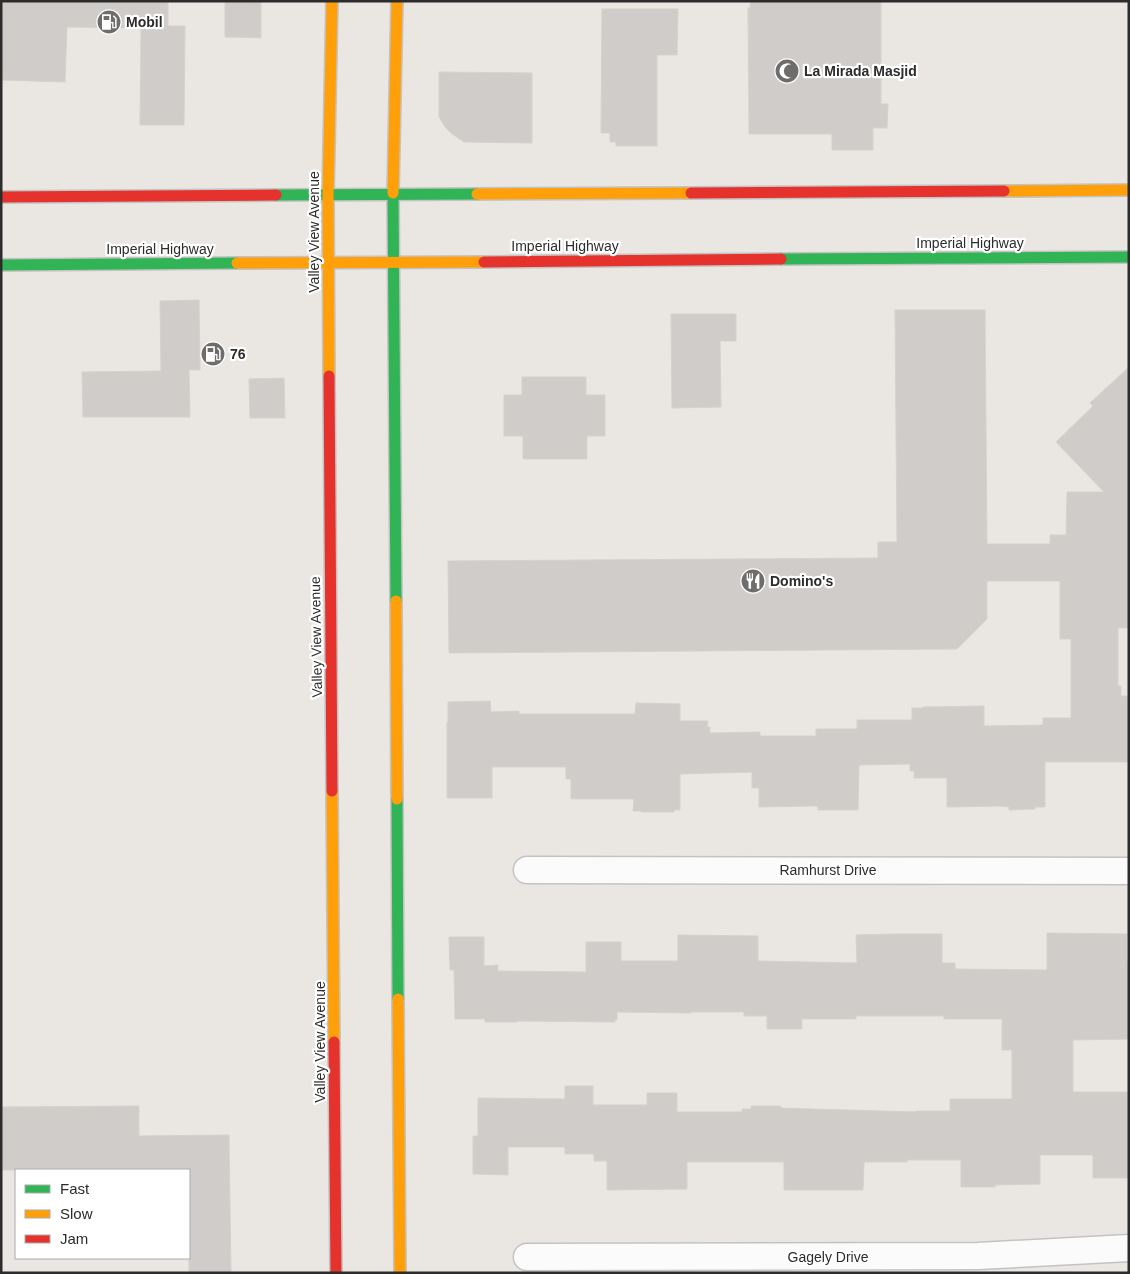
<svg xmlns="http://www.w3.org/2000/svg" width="1130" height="1274" font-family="Helvetica,sans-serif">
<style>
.building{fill:#cfccc9;stroke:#d5d2ce}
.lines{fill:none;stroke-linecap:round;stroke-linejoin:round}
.street-casing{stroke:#c4c3c3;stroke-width:29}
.fast-casing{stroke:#c4c3c3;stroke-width:14}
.slow-casing{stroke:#c4c3c3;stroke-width:14}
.jam-casing{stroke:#c4c3c3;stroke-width:14}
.street{stroke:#fcfbfb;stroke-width:26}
.fast{stroke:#30b455;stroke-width:11}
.slow{stroke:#ff9f0a;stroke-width:11}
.jam{stroke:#e5322d;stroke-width:11}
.labels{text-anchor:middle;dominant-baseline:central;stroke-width:4.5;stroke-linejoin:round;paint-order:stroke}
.poi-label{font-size:14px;font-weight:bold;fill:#2c2c2c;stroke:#fff;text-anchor:start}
.street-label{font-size:14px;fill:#2c2c2c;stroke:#fff}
</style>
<rect width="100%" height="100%" fill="#eae6e2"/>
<g class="building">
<polygon points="1,1 168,1 168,26 185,26 184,125 140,125 141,28 67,27 65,82 1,80"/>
<polygon points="225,1 261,2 261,38 225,37"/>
<polygon points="750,1 881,1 881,104 888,104 887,128 873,128 873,150 832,150 832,134 749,134 748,8 750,8"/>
<polygon points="602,9 678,9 677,55 657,55 657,146 616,146 616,142 610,142 610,133 601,133"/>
<polygon points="439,72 532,73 532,143 464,142 451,133 445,127 439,117"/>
<polygon points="199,300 200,370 189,370 190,417 83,417 82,372 161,371 160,301"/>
<polygon points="895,310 985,310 987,544 1050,544 1050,535 1066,535 1067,492 1104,492 1056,442 1093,406 1090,403 1129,367 1129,628 1118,628 1118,686 1121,686 1121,696 1129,696 1129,762 1045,762 1045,807 1035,807 1035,809 1009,810 1009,807 1000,806 947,807 947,778 914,778 914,771 910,771 910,764 859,765 858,810 818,810 818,807 816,806 759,807 759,788 752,788 752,772 680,774 680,810 674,810 674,812 641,812 641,811 633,811 634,799 571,799 571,779 566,779 566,767 492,767 492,798 447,798 447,722 448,722 448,702 490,701 491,712 519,711 519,714 635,714 636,703 680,704 680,721 708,721 707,727 710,727 710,733 760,732 760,736 816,736 816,729 857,729 857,720 912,720 912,708 923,708 923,707 984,706 984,726 1043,725 1043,718 1071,718 1071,639 1060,639 1060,581 987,581 987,619 957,649 449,653 448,561 878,558 878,542 897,542"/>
<polygon points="671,314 736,314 736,341 720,341 721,407 672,408"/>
<polygon points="522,377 586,377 586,395 605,395 605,436 587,436 587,459 523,459 523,436 504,436 504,395 522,395"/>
<polygon points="284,378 285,418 250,418 249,379"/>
<polygon points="1047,933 1127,934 1127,961 1129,961 1129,1039 1073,1040 1073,1092 1129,1092 1129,1178 1093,1178 1093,1155 1040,1155 1040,1184 995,1185 995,1187 961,1187 961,1160 907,1160 907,1162 864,1162 863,1190 784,1190 784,1162 687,1162 687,1189 607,1190 607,1161 594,1161 594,1154 565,1154 565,1147 508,1147 508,1175 473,1174 473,1136 478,1136 478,1098 565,1099 565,1086 593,1086 593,1105 647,1105 647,1093 677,1093 677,1112 742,1112 742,1109 751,1109 751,1106 781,1106 781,1108 813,1109 916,1112 916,1111 950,1111 950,1099 1012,1099 1012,1050 1002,1050 1002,1019 944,1019 944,1016 856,1016 856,1019 802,1019 802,1029 767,1029 767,1016 744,1016 744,1012 691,1012 691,1013 617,1012 617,1020 615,1020 615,1022 517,1021 517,1022 485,1022 485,1019 455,1019 454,970 450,970 449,937 484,937 484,966 498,965 498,971 586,972 586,942 621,942 621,961 678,961 678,935 758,936 758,961 857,963 856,935 892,934 942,934 942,963 955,963 955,969 1047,970"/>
<polygon points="139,1106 139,1136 229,1135 231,1273 189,1273 189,1170 1,1170 1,1107"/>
</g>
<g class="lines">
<defs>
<g id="street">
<polyline points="527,870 1129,871"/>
<polyline points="527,1257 978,1256 1129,1248"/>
</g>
<g id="fast">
<polyline points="393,193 396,601"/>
<polyline points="276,195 477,194"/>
<polyline points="781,259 1129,257"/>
<polyline points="1,265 237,263"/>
<polyline points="397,799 398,999"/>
</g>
<g id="slow">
<polyline points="1004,191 1129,190"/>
<polyline points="393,193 397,1"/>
<polyline points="477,194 691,193"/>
<polyline points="237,263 484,262"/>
<polyline points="329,376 328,195 332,1"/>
<polyline points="396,601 397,799"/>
<polyline points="332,791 334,1042"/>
<polyline points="398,999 400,1273"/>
</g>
<g id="jam">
<polyline points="691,193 1004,191"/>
<polyline points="1,197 276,195"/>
<polyline points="484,262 781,259"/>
<polyline points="329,376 332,791"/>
<polyline points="334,1042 336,1273"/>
</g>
</defs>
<use href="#street" class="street-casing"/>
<use href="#fast" class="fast-casing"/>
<use href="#slow" class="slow-casing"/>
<use href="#jam" class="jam-casing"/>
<use href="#street" class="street"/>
<use href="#fast" class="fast"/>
<use href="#slow" class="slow"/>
<use href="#jam" class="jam"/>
</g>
<defs>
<symbol id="fuel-disc" viewBox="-11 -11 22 22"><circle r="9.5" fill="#6e6d6c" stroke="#fff"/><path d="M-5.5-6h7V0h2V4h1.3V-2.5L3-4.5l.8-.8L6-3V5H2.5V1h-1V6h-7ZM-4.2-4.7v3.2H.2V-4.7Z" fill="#fff"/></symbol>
<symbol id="mosque-disc" viewBox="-11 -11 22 22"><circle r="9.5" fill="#6e6d6c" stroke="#fff"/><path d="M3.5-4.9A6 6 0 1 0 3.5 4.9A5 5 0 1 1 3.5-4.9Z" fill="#fff"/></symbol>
<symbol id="restaurant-disc" viewBox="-11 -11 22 22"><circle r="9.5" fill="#6e6d6c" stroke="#fff"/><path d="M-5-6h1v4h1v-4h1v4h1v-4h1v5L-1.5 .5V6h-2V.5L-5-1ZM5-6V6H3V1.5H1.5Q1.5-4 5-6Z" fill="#fff"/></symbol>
</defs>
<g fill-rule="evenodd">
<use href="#fuel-disc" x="95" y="8" width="28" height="28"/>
<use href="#mosque-disc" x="773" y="57" width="28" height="28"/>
<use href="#fuel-disc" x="199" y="340" width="28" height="28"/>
<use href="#restaurant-disc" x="739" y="567" width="28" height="28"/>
</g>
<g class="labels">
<g class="poi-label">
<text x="126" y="22">Mobil</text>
<text x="804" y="71">La Mirada Masjid</text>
<text x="230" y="354">76</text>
<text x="770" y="581">Domino's</text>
</g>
<g class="street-label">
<text transform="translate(314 232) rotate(-90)">Valley View Avenue</text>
<text x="970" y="243">Imperial Highway</text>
<text x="565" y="246">Imperial Highway</text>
<text x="160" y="249">Imperial Highway</text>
<text transform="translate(316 637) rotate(-91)">Valley View Avenue</text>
<text x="828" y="870">Ramhurst Drive</text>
<text transform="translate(320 1042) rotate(-90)">Valley View Avenue</text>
<text x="828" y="1257">Gagely Drive</text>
</g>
</g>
<rect width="1130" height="1274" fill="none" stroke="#2c2c2c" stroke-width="5"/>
<rect x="15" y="1169" width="175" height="90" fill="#ffffff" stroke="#ababab"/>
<rect x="25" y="1185" width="25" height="8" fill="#30b455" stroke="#ababab"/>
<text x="60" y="1194" font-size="15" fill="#2c2c2c">Fast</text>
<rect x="25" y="1210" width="25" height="8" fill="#ff9f0a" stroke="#ababab"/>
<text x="60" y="1219" font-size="15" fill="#2c2c2c">Slow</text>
<rect x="25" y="1235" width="25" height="8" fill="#e5322d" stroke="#ababab"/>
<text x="60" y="1244" font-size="15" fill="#2c2c2c">Jam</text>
</svg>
